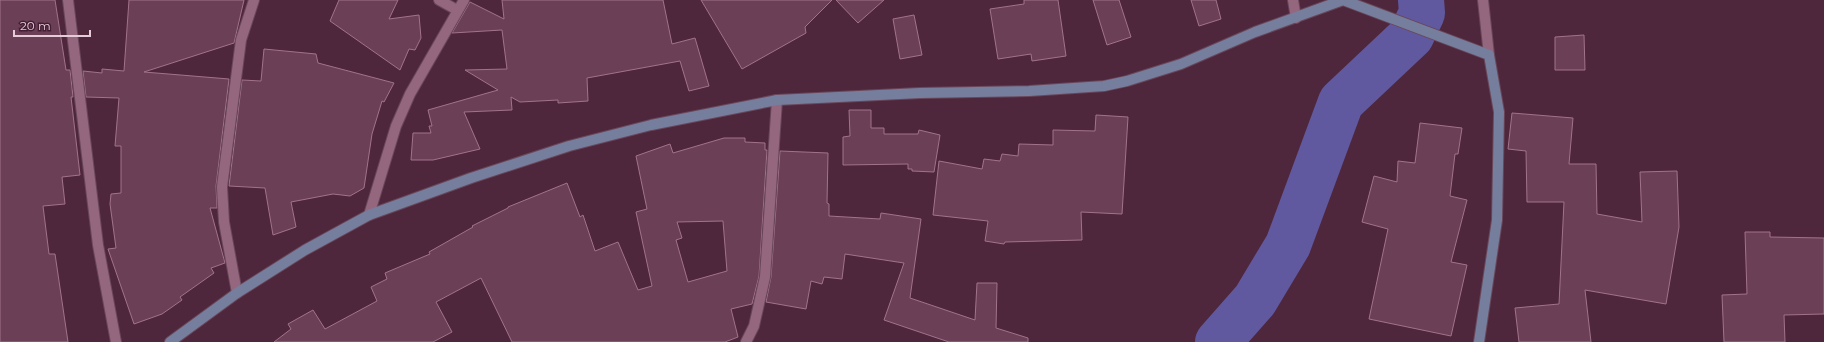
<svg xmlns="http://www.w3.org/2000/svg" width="1824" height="342" font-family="Montserrat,sans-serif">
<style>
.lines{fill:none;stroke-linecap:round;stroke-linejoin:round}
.river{stroke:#6159a0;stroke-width:46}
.building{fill:#6b4057;stroke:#a2738b;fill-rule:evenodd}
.street-casing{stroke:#69475a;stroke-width:12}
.secondary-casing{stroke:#69475a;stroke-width:12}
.street{stroke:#95677f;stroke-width:10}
.secondary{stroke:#767e9d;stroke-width:10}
</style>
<rect width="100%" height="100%" fill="#4f273d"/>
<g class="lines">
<polyline class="river" points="1218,342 1255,300 1288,245 1341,102 1411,36 1422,13 1421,0"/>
</g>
<g class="building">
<polygon points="0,0 55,0 66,70 70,70 73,97 71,97 80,175 62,177 65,204 43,206 49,254 55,254 68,342 0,342"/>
<polygon points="129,0 244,0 234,43 144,72 229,79 216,186 217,208 210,208 225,263 211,268 214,273 180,297 182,300 162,314 134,324 108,249 116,248 110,204 111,194 121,193 121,146 115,146 119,98 86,97 83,71 102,73 102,69 124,71"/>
<polygon points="339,0 398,0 389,19 419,15 421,38 415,50 409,49 400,70 330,21"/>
<polygon points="502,0 663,0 672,44 695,38 709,86 689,91 680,61 587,78 588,101 558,103 558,100 520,102 511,97 512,110 464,112 480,149 433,160 411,160 413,133 431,133 429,126 432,126 428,110 498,90 465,70 507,69 502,30 452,33 470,2 504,19"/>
<polygon points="701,0 832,0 805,27 806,33 742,69"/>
<polygon points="836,0 884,0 858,23"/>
<polygon points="1024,0 1058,0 1066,56 1032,61 1031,54 998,59 990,9 1024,4"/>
<polygon points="1093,0 1119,0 1131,37 1107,45"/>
<polygon points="1191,0 1216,0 1221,19 1199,26"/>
<polygon points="914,15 922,55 900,59 893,19"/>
<polygon points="1584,35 1585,70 1555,70 1555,37"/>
<polygon points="264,49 316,54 318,63 394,83 384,102 382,101 372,134 364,188 350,196 333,194 291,202 296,227 273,235 265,188 229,186 242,80 261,81"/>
<polygon points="849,110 871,110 871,128 884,128 884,134 918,134 919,130 940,135 934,172 912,171 912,169 908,169 908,164 843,165 843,137 850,136"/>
<polygon points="1512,113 1573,118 1569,164 1596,164 1597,214 1642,222 1640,172 1677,171 1679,227 1666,304 1585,290 1591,342 1519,342 1515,308 1559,304 1564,202 1527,202 1526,151 1508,149"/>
<polygon points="1096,115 1128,117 1122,214 1081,212 1082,240 1005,242 1004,244 985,241 988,221 933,215 939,161 982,169 984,159 1000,161 1002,154 1018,156 1019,144 1053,145 1053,130 1095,131"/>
<polygon points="1420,123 1462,128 1458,154 1455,154 1450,196 1467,200 1451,262 1467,265 1451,336 1369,319 1388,229 1362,222 1374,176 1397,182 1398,161 1415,163"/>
<path d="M724,138H745V142L765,143V150H767L759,276L752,304L731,309L738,337L725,342H512L481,278L436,302L452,332L433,342H274L291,329L288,324L313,310L325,329L377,301L371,287L387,279L385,273L430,254L429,252L473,227L472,226L508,208V207L567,183L580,217L583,215L595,251L618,242L638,290L652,286L636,212L647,209L636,156L670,144L673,153ZM723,221L727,271L688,282L676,240L682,238L677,222Z"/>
<polygon points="780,151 828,153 827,203 829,204 829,216 880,219 881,213 921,219 910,298 975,320 977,283 997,283 996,328 1028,338 1028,342 949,342 884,320 904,263 845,254 842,279 824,277 822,284 811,281 806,309 766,302 771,277"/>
<polygon points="1745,232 1770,232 1770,237 1824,238 1824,314 1784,315 1785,342 1724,342 1722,295 1747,294"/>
</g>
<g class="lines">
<defs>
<g id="street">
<polyline points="68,0 98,245 116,342"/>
<polyline points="439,0 457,10"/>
<polyline points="1293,0 1296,18"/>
<polyline points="1483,0 1489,55"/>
<polyline points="369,215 396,126 410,94 464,0"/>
<polyline points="237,293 224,222 222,187 241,40 254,0"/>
<polyline points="746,342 754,326 765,277 777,100"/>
</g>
<polyline id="secondary" points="170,342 237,293 305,250 369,215 471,178 569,146 651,125 777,100 920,93 1029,91 1104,86 1127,81 1181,64 1255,32 1343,0 1489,55 1499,112 1497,220 1479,342"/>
</defs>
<use href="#street" class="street-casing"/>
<use href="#secondary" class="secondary-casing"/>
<use href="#street" class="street"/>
<use href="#secondary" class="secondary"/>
</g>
<path d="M14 30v6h76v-6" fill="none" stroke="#e6ccd8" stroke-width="2"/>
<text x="20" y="30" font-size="12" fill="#e6ccd8" stroke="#431d33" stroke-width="3" paint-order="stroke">20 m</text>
</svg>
